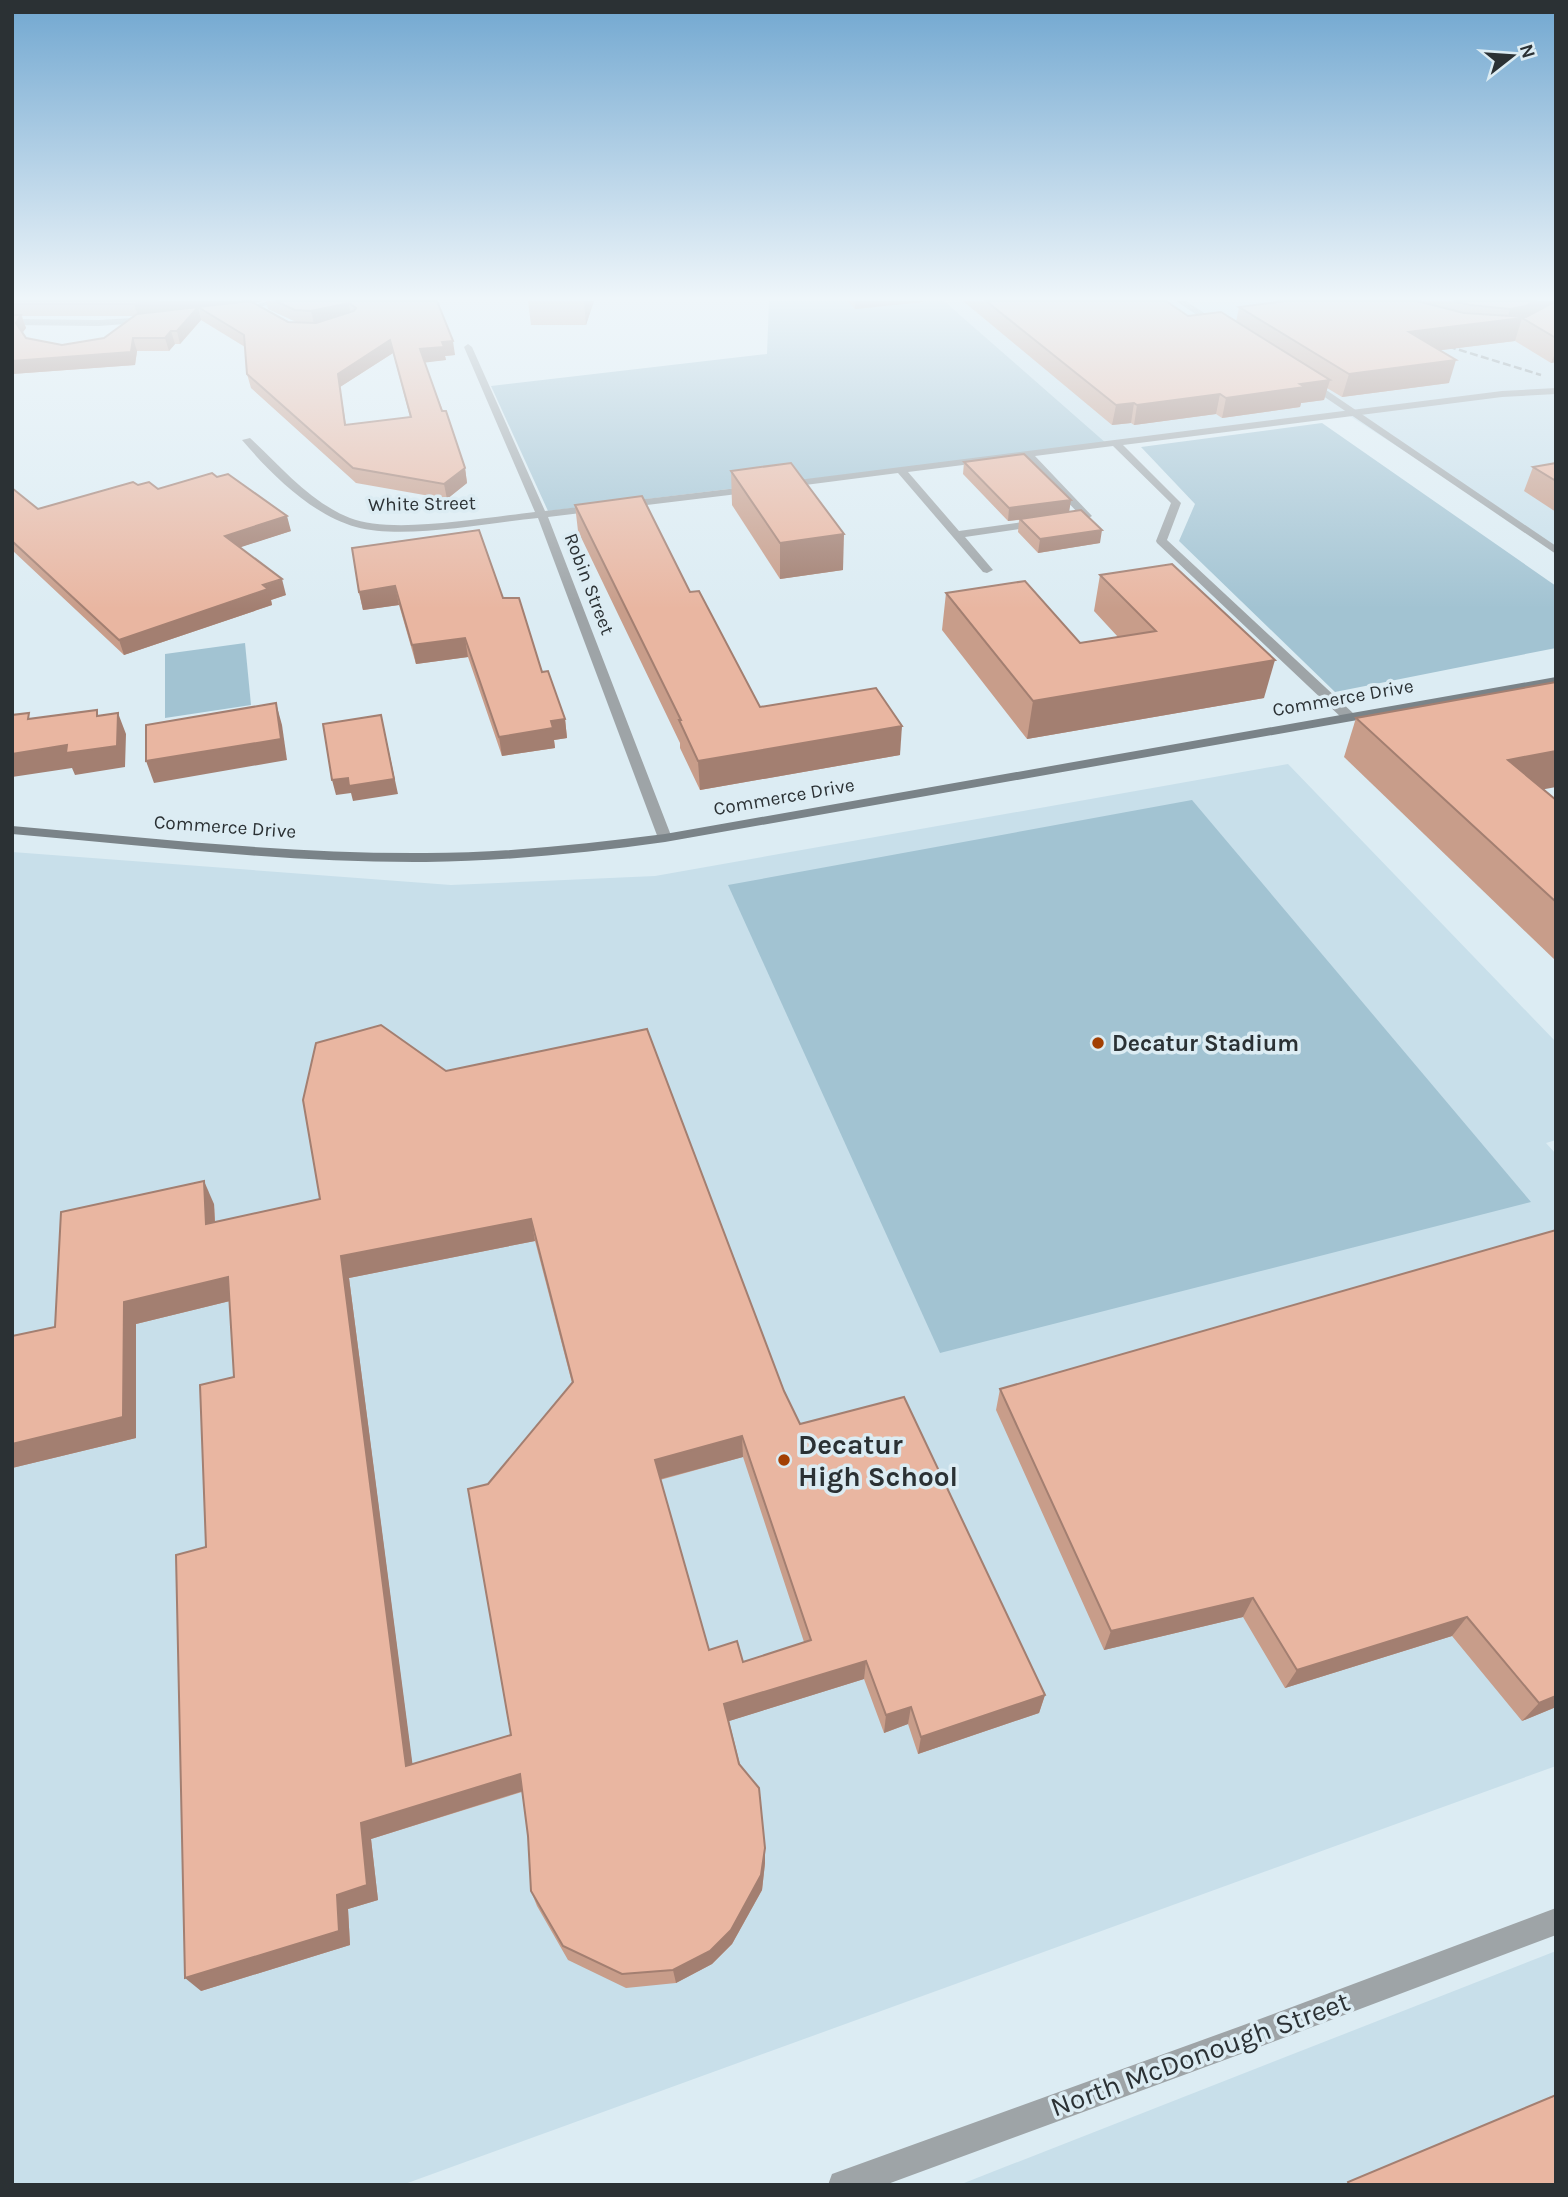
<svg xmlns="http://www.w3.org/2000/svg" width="1568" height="2197" font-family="Karla,sans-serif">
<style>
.built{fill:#c8dfea}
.green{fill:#a2c3d2}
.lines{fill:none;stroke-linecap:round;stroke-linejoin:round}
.minor{fill:#9ea4a7;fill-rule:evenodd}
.tertiary{fill:#9ea4a7;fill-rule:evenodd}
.secondary{fill:#7a8388;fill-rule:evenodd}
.rail{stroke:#798488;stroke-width:2.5;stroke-dasharray:8 3.5;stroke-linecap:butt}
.wall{fill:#c89d8a;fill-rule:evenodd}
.shaded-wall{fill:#a37f71}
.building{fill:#e9b6a1;stroke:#a37f71;stroke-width:2;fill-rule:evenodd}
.poi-dot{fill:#a23f03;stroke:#dcecf3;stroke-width:2.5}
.labels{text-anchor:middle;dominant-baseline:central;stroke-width:7;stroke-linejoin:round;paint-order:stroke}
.far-street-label{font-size:19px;fill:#2b3134;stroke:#dcecf3}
.poi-label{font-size:23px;font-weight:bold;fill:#2b3134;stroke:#dcecf3;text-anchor:start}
.near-poi-label{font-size:28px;font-weight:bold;fill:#2b3134;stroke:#dcecf3;text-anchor:start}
.near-street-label{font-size:28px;fill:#2b3134;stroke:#dcecf3}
</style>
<rect width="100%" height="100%" fill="#dcecf3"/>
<g class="built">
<polygon points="944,301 1556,301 1556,548 1345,413 1106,443"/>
<polygon points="1288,764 1556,1042 1556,1140 1546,1143 1556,1154 1556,1766 402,2185 12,2185 12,852 451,885 655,876"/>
<polygon points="1556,1951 1556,2185 959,2185"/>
</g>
<g class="green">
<polygon points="769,301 944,301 1106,443 548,511 491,386 767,354"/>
<polygon points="1322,423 1556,586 1556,648 1335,692 1179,541 1195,504 1141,447"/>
<polygon points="245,643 251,705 165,718 165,654"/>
<polygon points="1192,800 1531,1202 940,1353 728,885"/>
</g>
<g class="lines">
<g class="minor">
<polygon points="269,301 284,301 239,312 235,310"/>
<polygon points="149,317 152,322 99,326 12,325 12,319 99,320"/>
<path d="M468,344L472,347L545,511L754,486L759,489L754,492L548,517L672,838L670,841H660L658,838L538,518C488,523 403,540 356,527C312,515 271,474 242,440L250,438C281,467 310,502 350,518C392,535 488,517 535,512L464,347Z"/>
<path d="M1556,388V394L1502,397L1123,445L1181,503L1167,540L1354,714V720H1344L1157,543L1156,541L1171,503L1113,446L1035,456L1092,516L1087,519L965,537L993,570L987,573L983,572L898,473L782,488L777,485L782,482L1502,391ZM1025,457L1079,514L959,531L908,472Z"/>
</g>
<g class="tertiary">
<polygon points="1176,301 1186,301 1225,327 1218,329"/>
<polygon points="1304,379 1310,379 1556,546 1556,554 1304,383"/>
<polygon points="1556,1908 1556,1935 1241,2054 885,2185 828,2185 832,2174 843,2170 1241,2026"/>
</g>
<path class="secondary" d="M1556,677V685L665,842C586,853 506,861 426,862C288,863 150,846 12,834V826C150,838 288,854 426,853C506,853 586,844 665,834Z"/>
<polyline class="rail" points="1437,343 1541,375"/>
</g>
<g class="wall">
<path d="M12,301H262L254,303L288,322H296L268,309L266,301H437L455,355L445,356L446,360L424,362L465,468L467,483L447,499L356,483L251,388L247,374L245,347L201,320L180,344H175L169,351H137L135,365L12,374ZM22,316H134L104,338L62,345L26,338L22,333L26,328ZM393,353L410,417L346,425L340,387Z"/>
<polygon points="528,301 594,301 586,325 531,325"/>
<polygon points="847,301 923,301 923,302 855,309"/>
<polygon points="963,301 1166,301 1188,316 1236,322 1239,307 1285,301 1556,301 1556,362 1551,363 1515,341 1440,350 1449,383 1342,397 1327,388 1324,400 1301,403 1300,407 1222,418 1216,414 1134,425 1131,423 1112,425"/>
<polygon points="964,462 1069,511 1100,543 1038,553 1018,532 1019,520 1008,521 963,474"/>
<polygon points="1556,463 1556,512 1524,491 1533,467"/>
<polygon points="731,471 843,570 780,579 732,505"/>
<polygon points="138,485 158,489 291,531 240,547 286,595 271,600 272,605 124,655 12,550 12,488 38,509"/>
<polygon points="575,505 690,592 760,707 900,755 700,790 680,748 680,743 578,531"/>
<polygon points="1100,575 1264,698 1027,739 942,630 946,593 1080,643 1118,637 1094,611"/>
<polygon points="359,592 503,598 542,672 565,719 567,738 554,740 555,748 502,756 468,657 416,664 399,605 363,610"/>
<polygon points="1356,718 1544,789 1556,800 1556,961 1344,757"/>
<path d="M316,1043L784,1391L800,1424L1045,1695L1039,1713L918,1754L908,1724L884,1733L864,1679L729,1721L765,1863L762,1890L732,1944L712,1964L676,1983L626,1988L568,1960L537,1906L531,1891L528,1836L522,1792L371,1839L378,1900L348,1909L350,1945L201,1991L206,1547L234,1377L230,1301L136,1324V1438L12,1468V1336L55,1327L214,1204L215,1222L320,1199ZM535,1241L572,1383L488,1484L511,1735L412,1764L349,1278ZM743,1457L804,1642L743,1662L709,1650L660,1480Z"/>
<polygon points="1556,1230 1556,1707 1522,1721 1452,1636 1285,1688 1243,1617 1104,1650 996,1410 1000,1389"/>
</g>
<g class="shaded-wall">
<polygon points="158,301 262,301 253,303 198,307 201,320 180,344 177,331 138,316 134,304"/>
<polygon points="584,301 594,301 586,325"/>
<polygon points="855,301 923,301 923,302 855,309"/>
<polygon points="1534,301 1556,301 1556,308 1522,318 1515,341 1402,355 1409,332 1507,320 1510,309"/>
<polygon points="349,303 351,315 314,324 311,311"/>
<polygon points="21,315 26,328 20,336 16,323"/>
<polygon points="171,331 175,344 169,351 165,338"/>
<polygon points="133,338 137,351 135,365 12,374 12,361"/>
<polygon points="390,340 393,353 340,387 348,439 338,374"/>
<polygon points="453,341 455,355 445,356 446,360 422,363 420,349 442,342"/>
<polygon points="1556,351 1556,362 1551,363"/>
<polygon points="1456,360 1449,383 1342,397 1349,374"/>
<polygon points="1330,380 1324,400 1301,403 1300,407 1222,418 1226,398 1300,384"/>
<polygon points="1220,394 1216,414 1134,425 1137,405"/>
<polygon points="1134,403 1131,423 1112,425 1116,405"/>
<polygon points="465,468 467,483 447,499 444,484"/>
<polygon points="1071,500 1069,513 1008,521 1009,508"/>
<polygon points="287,516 291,531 229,551 225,536"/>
<polygon points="1102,530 1100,543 1038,553 1040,539"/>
<polygon points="844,534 843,570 780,579 780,543"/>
<polygon points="282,579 286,595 271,600 272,605 124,655 119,640"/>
<polygon points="395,586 399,605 363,610 359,592"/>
<polygon points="465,638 468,657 416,664 412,645"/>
<polygon points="1275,660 1264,698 1027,739 1033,701"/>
<polygon points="276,703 282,725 287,760 154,783 146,761"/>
<polygon points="118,713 126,734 125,767 75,775 72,768 12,777 12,754"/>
<polygon points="381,715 398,794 353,801 351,793 336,795 332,780"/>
<polygon points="565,719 567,738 554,740 555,748 502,756 499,737 551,721"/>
<polygon points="902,726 900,755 700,790 698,761"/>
<polygon points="1556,751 1556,787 1492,799 1508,760"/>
<polygon points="204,1181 214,1204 216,1246 206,1224"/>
<polygon points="531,1219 535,1241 349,1278 415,1783 406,1766 341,1256"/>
<polygon points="228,1277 238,1299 136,1324 136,1438 12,1468 12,1444 124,1302"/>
<polygon points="742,1436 743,1457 657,1480 655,1460"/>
<polygon points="1253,1598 1243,1617 1104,1650 1111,1631"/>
<polygon points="1467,1617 1452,1636 1285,1688 1297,1670"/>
<polygon points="866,1661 864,1679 726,1722 724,1704"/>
<polygon points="1045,1695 1039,1713 918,1754 921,1737"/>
<polygon points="1556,1696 1556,1707 1522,1721 1539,1703"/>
<polygon points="911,1707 908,1724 884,1733 886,1715"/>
<polygon points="520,1774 526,1790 371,1839 378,1900 348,1909 350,1945 201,1991 185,1978 337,1895 361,1823"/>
<polygon points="765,1848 765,1863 762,1890 732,1944 712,1964 676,1983 673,1970"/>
</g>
<g class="building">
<polygon points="12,301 158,301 134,304 12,304"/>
<path d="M250,301L288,322L316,323L354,311L356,308L349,303L311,311L295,310L275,301H437L453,341L442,342L444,347L420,349L442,411H446L465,468L444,484L353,468L247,374L244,335L198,307L177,331H171L165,338H133L131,352L12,361V315H21L16,323L26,338L62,345L104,338L137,314ZM390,340L411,417L345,425L338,374Z"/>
<polygon points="986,301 1166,301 1188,316 1221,312 1330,380 1300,384 1305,387 1226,398 1220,394 1137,405 1134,403 1116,405"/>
<polygon points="1285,301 1417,301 1464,313 1526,317 1556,301 1556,338 1522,318 1409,332 1456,360 1349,374 1239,307"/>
<polygon points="1454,301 1534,301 1526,306 1510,309 1470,305"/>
<polygon points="1024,454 1071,500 1009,508 964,462"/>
<polygon points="791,463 844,534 780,543 731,471"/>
<polygon points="1556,463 1556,481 1533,467"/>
<polygon points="212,473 217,477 228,474 287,516 225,536 282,579 263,585 268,589 119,640 12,541 12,488 38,509 133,482 138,485 149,482 158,489"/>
<polygon points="642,496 690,592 699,591 760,707 876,688 902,726 698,761 679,720 681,720 575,505"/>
<polygon points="1081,510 1102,530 1040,539 1020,519"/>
<polygon points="479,530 503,598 519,598 542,672 548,671 565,719 551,721 553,728 499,737 465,638 412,645 395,586 359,592 352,548"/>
<polygon points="1172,564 1275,660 1033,701 946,593 1025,581 1080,643 1156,631 1100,575"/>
<polygon points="1556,682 1556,751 1508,760 1556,800 1556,902 1356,718"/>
<polygon points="276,703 281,739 146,761 146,725"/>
<polygon points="97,710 97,716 118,713 117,746 66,753 67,745 12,754 12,715 29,713 28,719"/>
<polygon points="381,715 394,779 349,786 348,778 332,780 323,724"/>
<path d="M381,1025L446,1071L647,1029L784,1391L800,1424L904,1397L1045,1695L921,1737L911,1707L886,1715L866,1661L724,1704L739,1764L759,1788L765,1848L761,1875L731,1930L710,1951L673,1970L622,1974L563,1946L531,1891L528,1836L520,1774L361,1823L367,1885L337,1895L339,1931L185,1978L176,1555L206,1547L200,1385L234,1377L228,1277L124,1302L123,1417L12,1444V1336L55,1327L61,1212L204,1181L206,1224L320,1199L303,1100L316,1043ZM531,1219L573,1382L488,1484L468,1489L511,1735L406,1766L341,1256ZM742,1436L811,1640L743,1662L737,1641L709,1650L655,1460Z"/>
<polygon points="1556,1230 1556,1696 1539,1703 1467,1617 1297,1670 1253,1598 1111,1631 1000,1389"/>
<polygon points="1556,2095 1556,2185 1349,2185 1348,2182"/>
</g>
<linearGradient id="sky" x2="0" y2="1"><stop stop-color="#71a7d0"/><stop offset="0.49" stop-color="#eff6fa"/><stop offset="1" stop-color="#eff6fa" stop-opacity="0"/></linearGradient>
<rect width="1568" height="609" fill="url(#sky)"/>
<g class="poi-dot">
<circle cx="1098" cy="1043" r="7"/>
<circle cx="784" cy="1460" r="7"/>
</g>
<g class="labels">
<g class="far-street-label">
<text transform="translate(422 504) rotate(-1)">White Street</text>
<text transform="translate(589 584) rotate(69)">Robin Street</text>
<text transform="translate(1343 698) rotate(-10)">Commerce Drive</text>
<text transform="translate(784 797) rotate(-10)">Commerce Drive</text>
<text transform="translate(225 827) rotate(4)">Commerce Drive</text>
</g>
<g class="poi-label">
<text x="1112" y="1043">Decatur Stadium</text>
</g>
<g class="near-poi-label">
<text x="798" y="1444">Decatur<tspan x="798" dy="32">High School</tspan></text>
</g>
<g class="near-street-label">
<text transform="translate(1200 2054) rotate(-20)">North McDonough Street</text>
</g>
</g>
<rect width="1568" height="2197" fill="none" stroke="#2b3134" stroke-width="28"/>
<g transform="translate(1512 56) rotate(73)" stroke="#dcecf3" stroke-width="5" paint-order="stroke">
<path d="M0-5L12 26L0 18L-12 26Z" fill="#2b3134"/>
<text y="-10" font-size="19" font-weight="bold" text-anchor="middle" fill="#2b3134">N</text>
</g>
</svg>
